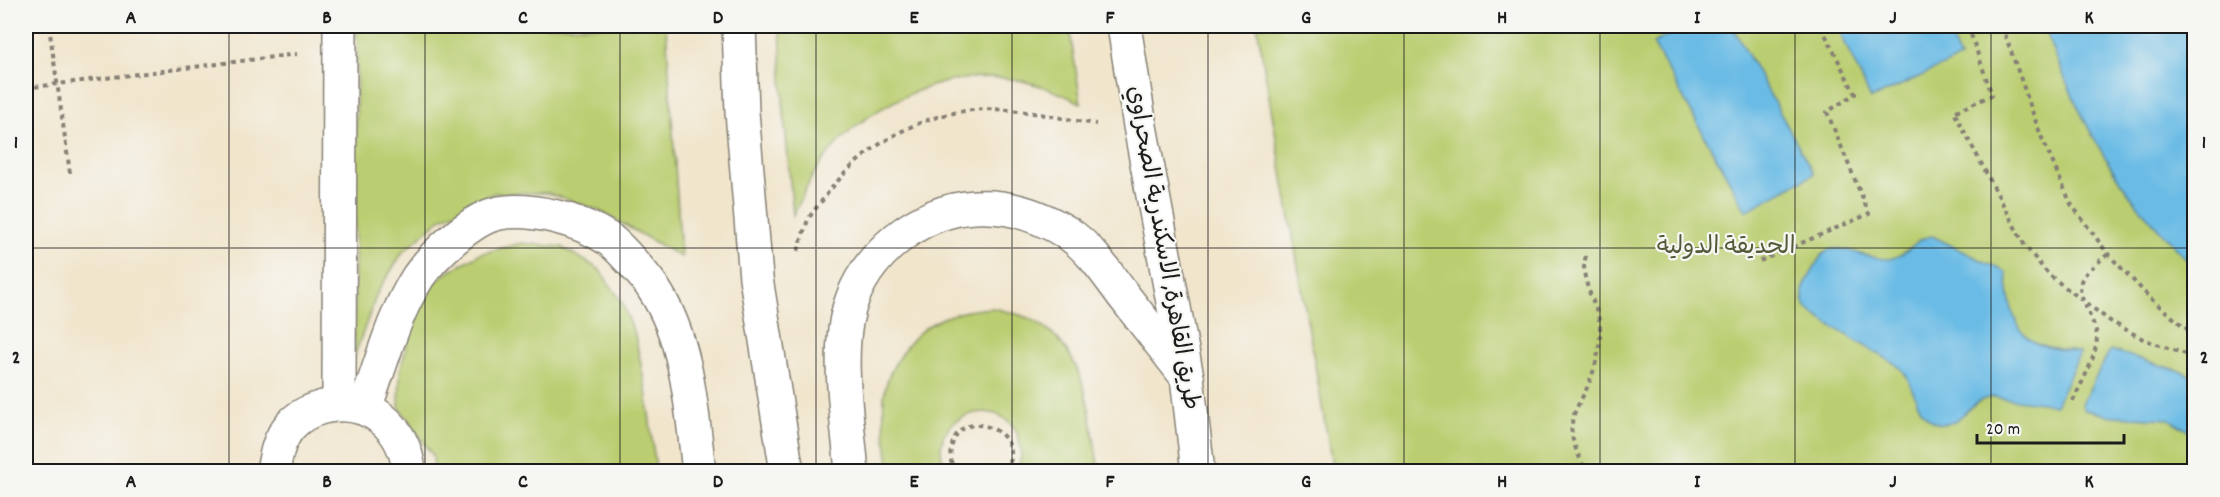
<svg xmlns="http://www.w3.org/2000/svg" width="2220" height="497" font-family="Dekko,'Playpen Sans Arabic',sans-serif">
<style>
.green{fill:#bace71;stroke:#6b7546;stroke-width:1.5}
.water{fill:#6abbe5;stroke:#436c80;stroke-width:1.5}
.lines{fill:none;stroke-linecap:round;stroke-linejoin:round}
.minor-casing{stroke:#868074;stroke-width:36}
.highway-casing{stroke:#868074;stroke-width:36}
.path{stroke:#868074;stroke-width:4;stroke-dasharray:4.5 4.5;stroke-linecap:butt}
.minor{stroke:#fff;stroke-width:33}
.highway{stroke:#fff;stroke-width:33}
.grid{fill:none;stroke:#1c1c1c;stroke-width:1.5;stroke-opacity:0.55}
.labels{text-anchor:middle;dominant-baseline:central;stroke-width:4.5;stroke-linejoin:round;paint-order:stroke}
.street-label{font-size:24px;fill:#1c1c1c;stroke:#f6f6f2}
.park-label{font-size:24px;fill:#535a3a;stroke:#f6f6f2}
.neatline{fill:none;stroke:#1c1c1c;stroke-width:2}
.grid-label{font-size:20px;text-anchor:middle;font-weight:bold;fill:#1c1c1c}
</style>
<rect width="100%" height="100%" fill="#f6f6f2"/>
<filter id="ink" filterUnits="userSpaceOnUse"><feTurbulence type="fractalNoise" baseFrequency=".0167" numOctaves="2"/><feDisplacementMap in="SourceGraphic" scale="12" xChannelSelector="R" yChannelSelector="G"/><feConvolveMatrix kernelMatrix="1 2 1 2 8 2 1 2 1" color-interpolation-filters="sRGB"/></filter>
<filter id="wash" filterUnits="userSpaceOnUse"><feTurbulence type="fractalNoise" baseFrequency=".008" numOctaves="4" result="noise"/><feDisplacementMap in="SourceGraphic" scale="24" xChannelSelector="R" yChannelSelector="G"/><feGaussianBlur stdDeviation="1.35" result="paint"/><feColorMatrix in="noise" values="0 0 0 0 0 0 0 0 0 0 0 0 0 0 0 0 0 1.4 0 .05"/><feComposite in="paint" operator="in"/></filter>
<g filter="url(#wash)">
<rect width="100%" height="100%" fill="#f1e5cc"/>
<g class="green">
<polygon points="357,26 666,26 681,257 598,210 548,193 495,193 442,218 403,252 378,291 354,357"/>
<path d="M780,26H1069L1081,103C1058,92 1037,83 1012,79C938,69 857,109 816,170C807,184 801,201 793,215L783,103Z"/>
<polygon points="1257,26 2194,26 2194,471 1333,471"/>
<polygon points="522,243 562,247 599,269 622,302 635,335 646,390 656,471 434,471 433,456 399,407 400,371 413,320 437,279 479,254"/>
<path d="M992,308C1008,312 1026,315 1040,324C1089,356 1090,420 1099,471H1015C1021,464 1022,454 1020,445C1012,387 917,413 947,471H890C887,447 882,422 884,397C885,386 890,372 896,362C918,323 948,311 992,308Z"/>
</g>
<g class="water">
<polygon points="1685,26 1732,26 1814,174 1746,211 1653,43"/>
<polygon points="1837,26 1945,26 1960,58 1871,99"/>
<path d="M2044,26H2192L2194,40V267C2166,237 2136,207 2114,172C2084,126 2063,77 2044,26Z"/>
<path d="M1932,236L2006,272C2008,296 2012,333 2038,344C2051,349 2067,350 2080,353L2056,405L1993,397C1967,400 1962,426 1942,424C1916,421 1916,388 1903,371C1898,364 1887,360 1880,355C1856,340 1828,326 1806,308C1800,295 1803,286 1811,274C1814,267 1818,260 1823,254C1837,238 1872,264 1893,258C1910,253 1915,238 1932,236Z"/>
<polygon points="2110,350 2184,372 2194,378 2194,434 2169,419 2112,416 2085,410 2082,404 2084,400"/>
</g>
</g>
<g filter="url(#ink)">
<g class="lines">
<defs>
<g id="minor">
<polyline points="339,403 340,26"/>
<path d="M365,408C381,365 393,316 418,277C433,255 472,218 499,213C532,207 579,220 607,238C617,244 647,278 653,288C688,339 692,412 699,472"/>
<path d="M273,472C276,454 279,438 291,425C299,416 312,410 323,407C368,396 405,426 409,472"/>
</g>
<g id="highway">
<polyline points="739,26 742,112 756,278 787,472"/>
<polyline points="1124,26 1140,126 1187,377 1198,472"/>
<path d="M852,472C848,424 836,355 849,309C864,255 919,210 975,207C1009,205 1041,216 1069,234C1091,249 1107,274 1123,295C1144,322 1166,350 1187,377"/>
</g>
</defs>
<use href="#minor" class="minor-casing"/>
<use href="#highway" class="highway-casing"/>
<g class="path">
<polyline points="49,26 70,173"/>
<polyline points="1968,26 1992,95 1954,112 2025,246 2049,275 2110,321 2145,340 2194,357"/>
<polyline points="2002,26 2041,136 2071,204 2108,254 2151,299 2194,335"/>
<polyline points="26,88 297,54"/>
<path d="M798,251C801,241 804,230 808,220C812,212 819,205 824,198C859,150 913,116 973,110C1014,106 1056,118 1096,124"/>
<path d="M1586,256C1578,281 1598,302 1600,327C1601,348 1595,370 1586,390C1581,400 1573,412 1572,423C1569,440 1580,457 1586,472"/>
<polyline points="1760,261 1869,214 1827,112 1855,94 1821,26"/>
<path d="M2073,401C2082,381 2097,357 2097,336C2096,328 2092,321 2089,314C2072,279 2080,278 2108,254"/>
<path d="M956,472C950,463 949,455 952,445C962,403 1032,434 1005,472"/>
</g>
<use href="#minor" class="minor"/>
<use href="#highway" class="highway"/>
</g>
</g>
<path class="grid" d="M229,26V472M425,26V472M620,26V472M816,26V472M1012,26V472M1208,26V472M1404,26V472M1600,26V472M1795,26V472M1991,26V472M26,248H2194"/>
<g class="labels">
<g class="street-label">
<text transform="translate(1162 248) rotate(80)">طريق القاهرة, الاسكندرية الصحراوي</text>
</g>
<g class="park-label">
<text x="1726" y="248">الحديقة الدولية</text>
</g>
</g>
<rect width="2220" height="497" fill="none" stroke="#f6f6f2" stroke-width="66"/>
<path d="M1977 434v9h147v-9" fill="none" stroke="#1c1c1c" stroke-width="3"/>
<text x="1986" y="434" font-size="18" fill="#1c1c1c" stroke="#f6f6f2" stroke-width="4.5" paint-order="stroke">20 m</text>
<rect x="33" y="33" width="2154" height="431" class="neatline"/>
<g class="grid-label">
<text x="131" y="23">A</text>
<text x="327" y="23">B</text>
<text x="523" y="23">C</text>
<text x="718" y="23">D</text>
<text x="914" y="23">E</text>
<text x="1110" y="23">F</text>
<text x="1306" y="23">G</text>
<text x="1502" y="23">H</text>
<text x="1697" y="23">I</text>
<text x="1893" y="23">J</text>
<text x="2089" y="23">K</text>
<text x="16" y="148">1</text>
<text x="2204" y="148">1</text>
<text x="16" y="363">2</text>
<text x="2204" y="363">2</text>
<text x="131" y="487">A</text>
<text x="327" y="487">B</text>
<text x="523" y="487">C</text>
<text x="718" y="487">D</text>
<text x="914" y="487">E</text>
<text x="1110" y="487">F</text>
<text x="1306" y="487">G</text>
<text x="1502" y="487">H</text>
<text x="1697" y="487">I</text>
<text x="1893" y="487">J</text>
<text x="2089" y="487">K</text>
</g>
</svg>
